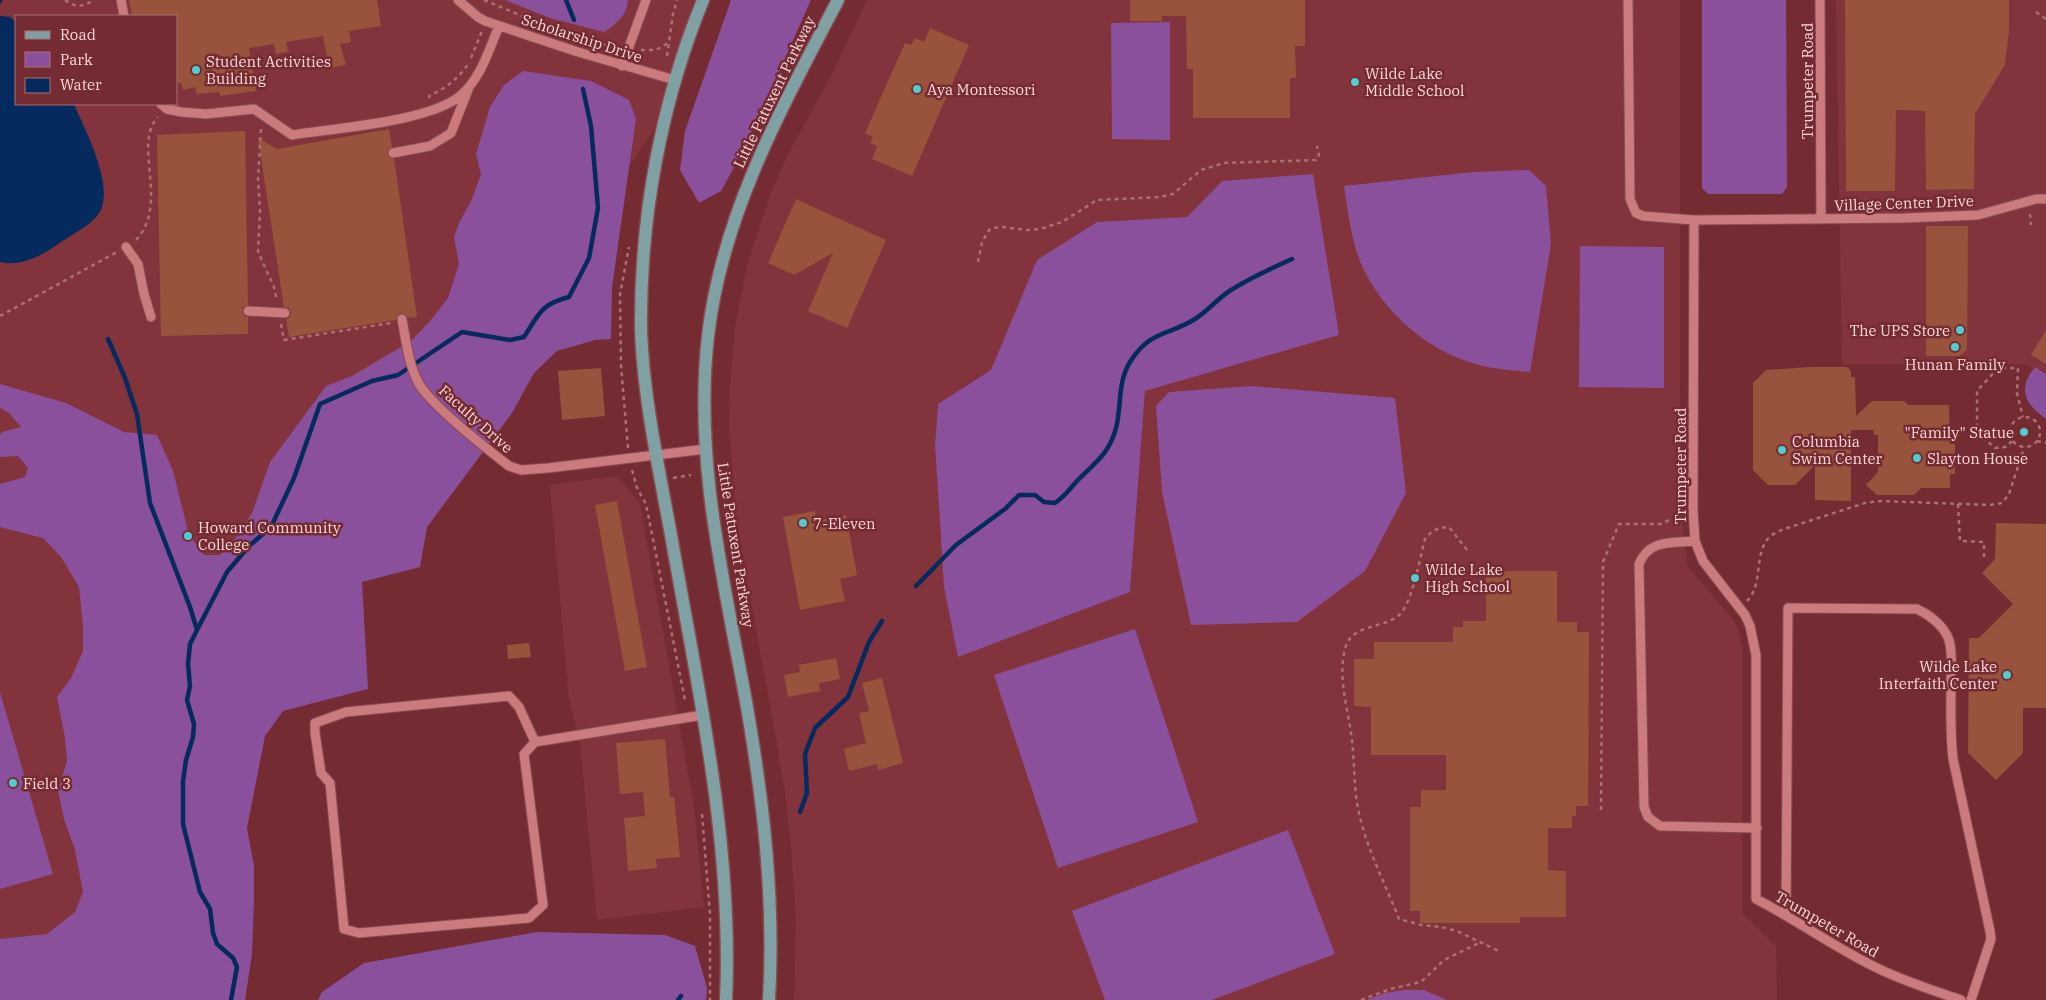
<svg xmlns="http://www.w3.org/2000/svg" width="2046" height="1000" font-family="'IBM Plex Serif',serif">
	<style>
		.built { fill: #83333b; fill-rule: evenodd }
		.green { fill: #8a509c }
		.water { fill: #052b5e }
		.lines { fill: none; stroke-linecap: round; stroke-linejoin: round }
		.stream { stroke: #052b5e; stroke-width: 4.5 }
		.building { fill: #99523c }
		.minor-casing { stroke: #874b52; stroke-width: 11 }
		.major-casing { stroke: #874b52; stroke-width: 15 }
		.path { stroke: #aa7074; stroke-width: 2.5; stroke-dasharray: 4 4; stroke-linecap: butt }
		.minor { stroke: #cb7a7d; stroke-width: 9 }
		.major { stroke: #7fa1a4; stroke-width: 12 }
		.poi-dot { fill: #52ccd0; stroke: #742c32; stroke-width: 2 }
		.labels { text-anchor: middle; dominant-baseline: central; stroke-width: 5; stroke-linejoin: round; paint-order: stroke }
		.street-label { font-size: 15px; fill: #fcd8d8; stroke: #742c32 }
		.poi-label { font-size: 15px; fill: #fcd8d8; stroke: #742c32; text-anchor: start }
	</style>
	<rect width="100%" height="100%" fill="#742c32"/>
	<path class="built" d="M0 0H694L653 131 100 940 0 959ZM16 16H176V104H16Z
		M867 0H1680V503L1687 565 1730 616 1738 628 1742 646V913L1776 947 1777 1000H794L796 920 791 846 785 793 777 745 737 523 729 429 730 387 735 327 747 265 771 193 785 160 833 72ZM1222 181 1339 335 1145 391 1130 592 958 656 944 587 935 445 938 405 991 370 1097 222 1187 217Z
		M1836 0H2046V375L2025 364H1842Z
		M617 476 640 504 694 806 704 907 597 920 580 743 569 698 550 485Z"/>
	<path class="green" d="M505 0H628C627 16 616 24 604 32L550 18Z
		M731 0H811L768 96 736 164 721 191 699 203 680 170 685 131Z
		M1702 0H1786L1787 187 1782 194H1708L1702 188Z
		M1170 22V140L1112 139 1111 23Z
		M523 71 591 81 629 100 636 119 612 287 611 339 595 340 557 351 534 373 512 413 427 527 420 567 362 582 368 689 283 711 265 736 247 828 254 866V900L252 954 245 1000H0V939L47 934 75 912 83 892 75 850 64 819 58 791 67 761 65 738 57 697 71 678 83 651V626L79 587 61 557 43 538 0 527V484L25 477 28 468 18 456 0 457V435L2 432 21 427 9 413 0 408V384L66 403 124 432 157 435 173 471 189 535 204 555H220L237 536 252 513 270 462 326 386 352 376 411 341 431 320 448 298 459 264 454 237 459 223 472 199 481 174 476 154 490 107 504 85Z
		M1529 170 1546 186 1551 244 1530 372C1509 370 1489 369 1469 362 1419 346 1372 301 1356 250 1350 229 1347 207 1344 186L1473 172Z
		M1313 174 1339 335 1145 391 1130 592 958 657 944 587 935 445 938 404 991 370 1037 260 1097 222 1187 217 1222 181Z
		M1580 246 1664 247V388L1579 387Z
		M2035 367 2046 374V419C2025 404 2017 389 2035 367Z
		M1251 386 1395 398 1406 493 1365 571 1297 622 1191 625 1162 492 1156 406 1169 392Z
		M1135 629 1198 822 1058 868 994 675Z
		M0 692 53 874 0 889Z
		M1288 830 1335 954 1212 1000H1105L1072 911Z
		M537 932 665 935 695 946 707 988 706 1000H318L322 992 364 963Z
		M1404 990H1424L1447 1000H1367L1384 993Z"/>
	<path class="water" d="M0 16 10 17 16 22V104H74C85 130 118 191 97 216 88 227 69 236 57 245 40 256 21 267 0 262Z"/>
	<g class="lines">
		<path class="stream" d="M566 0 574 20
			M0 1V0
			M108 339 125 378 137 414 150 503 190 607 197 630 190 644 188 664 190 686 187 700 194 724 193 737 186 760 183 781V824L200 892 210 909 213 933 217 944 233 958 237 967 231 1000
			M916 586 956 545 1005 509 1019 495H1035L1044 502 1055 503C1065 496 1068 491 1076 482 1094 463 1109 455 1116 428 1122 405 1117 383 1130 362 1150 330 1168 336 1195 319 1208 311 1218 298 1231 290 1250 278 1272 268 1292 259
			M197 630 227 572 249 546 271 527 294 478 320 404 372 381 398 375 462 332 510 340 524 337C539 314 541 304 569 297L589 258 598 208 591 126 583 89
			M800 812 807 793 805 754 815 728 848 697 869 642 882 621
			M678 1000 681 996"/>
	</g>
	<path class="building" d="M129 0H377L381 26 349 31 351 42 340 44 346 65 329 68 323 36 286 42 288 52 276 54 274 44 249 48 256 91 220 96 219 92 197 94 195 87 183 90 181 83 176 82V16H132Z
		M1130 0H1305V46H1295L1296 78H1290V118H1193V69H1187L1186 16H1162V21H1130Z
		M1845 0H2009V31L2005 65 1975 114 1974 189 1926 190 1925 111 1896 110 1895 191H1846Z
		M930 28 969 45 912 176 872 159 877 146 870 143 873 137 865 133 905 43 911 45 915 38 924 42Z
		M389 129 392 147 389 149 387 154 389 157 394 159 417 317 408 318 406 315 401 313 398 315 396 320 289 337 286 319 290 317 291 313 289 308 284 307 258 138 277 149Z
		M245 131 248 305 243 307 242 311 244 316 248 317V334L161 336 157 135Z
		M796 199 886 240 847 328 808 311 833 253 794 275 768 263Z
		M1926 226H1968L1967 350 1959 356H1926Z
		M2046 330V364L2031 355Z
		M1809 367H1847L1851 371V377H1855L1856 416 1872 401H1904L1908 405H1949L1950 444H1955V474H1950V488H1921L1914 495H1877L1866 485 1878 472V435H1874V430H1851V501L1815 500V465L1795 485H1768L1753 470V383L1766 370Z
		M601 368 605 416 562 420 558 371Z
		M617 501 647 667 625 671 595 505Z
		M815 511 817 521 846 515 857 575 840 579 845 601 800 610 783 517Z
		M1996 523 2046 524V708H2023V753L1996 780 1968 753 1969 638H1979L2013 604 1982 573 1995 559Z
		M1486 571H1557V622H1577V632H1589L1588 806H1576V816H1572V828H1548V870L1566 871V917H1520V923H1420V911H1410V807H1421V790H1446V755H1371V707L1354 706V659H1374V642H1453V627H1463V621H1486Z
		M529 643 531 657 508 659 507 645Z
		M836 658 840 679 819 683 820 691 788 697 784 675 800 672 799 665Z
		M882 678 903 763 878 770 877 764 849 771 844 749 866 743 859 713 869 711 862 683Z
		M665 739 670 797H674L680 857 656 859 657 868 628 871 624 818 645 816 643 792 620 794 616 743Z"/>
	<g class="lines">
		<g class="minor-casing">
			<path id="minor" d="M121 0 124 16
				M458 0 478 17 485 21 578 52 675 80
				M1628 0 1630 199 1636 213 1643 216 1694 220 1906 218 1978 215 2036 199H2046
				M1820 0 1821 219
				M622 66 646 0
				M161 104 167 109 181 112 206 114 254 109 292 135C335 128 428 122 460 96 481 79 489 49 499 26
				M393 153 430 146 451 133 468 90
				M1694 220 1693 510 1695 541 1703 561 1745 615 1750 626 1756 655V899C1797 920 1834 947 1875 967 1903 981 1932 990 1961 1000
				M126 247 138 264 144 294 151 317
				M248 311 285 313
				M402 319C406 341 408 362 418 382 430 405 487 449 509 466L521 470 548 468 706 449
				M1695 541C1672 543 1649 539 1639 564L1644 807 1648 817 1660 826 1757 828
				M535 742 519 707 509 696 346 712 315 723V733L321 773 330 783 344 929 359 933 529 918 543 905 524 754 535 742 703 715
				M1786 915 1788 608 1917 609C1930 615 1944 626 1949 640 1953 654 1951 668 1951 682 1951 708 1950 733 1953 759L1990 931 1991 939 1971 1000"/>
		</g>
		<g class="major-casing">
			<path id="major" d="M703 0C661 103 640 217 641 329 643 395 659 470 671 535 698 690 733 842 726 1000
				M769 1000C775 897 763 797 745 696 723 577 694 458 708 336 722 214 782 107 838 0"/>
		</g>
		<path class="path" d="M65 0C76 8 82 7 94 0
			M484 0 548 27 608 46 616 47
			M2036 12 2046 19
			M641 50H656L670 42
			M667 56 673 14 677 0
			M471 58 482 31
			M430 98 429 96C446 88 458 79 469 63
			M261 129 258 178 260 211 258 252 274 287 277 301
			M2030 214 2031 225
			M136 240C170 204 132 143 158 117
			M978 262 982 242 989 230 993 228 1003 227 1027 230 1040 229 1062 222 1097 200 1160 197 1173 194 1201 170 1224 163 1316 160 1319 155 1317 146
			M0 316 117 252
			M281 324 284 340 391 323
			M2010 432a15 15 0 1 1 30 0a15 15 0 1 1-30 0Z
			M2012 441 2006 447 1995 448 1977 432V391L1998 368H2018L2017 393 2023 417
			M2037 441 2046 443
			M628 448 621 366 620 294 629 247
			M632 470 637 488 646 504 685 700
			M673 478 691 475
			M1958 504 1960 541 1984 542V558
			M1467 550 1449 527C1437 528 1432 530 1425 539 1420 558 1413 597 1402 612 1388 629 1353 623 1346 646 1337 674 1347 705 1351 733 1355 758 1353 784 1358 808 1365 846 1385 883 1399 919L1421 925 1442 927 1457 931 1501 952
			M1747 601C1762 586 1755 561 1765 543 1768 536 1777 532 1784 529L1865 503 1881 501 1990 505 2002 503 2009 494 2024 448
			M1601 810 1603 562 1619 524H1660L1672 519
			M702 814 710 914V1000
			M1361 1000 1390 989 1421 982 1444 960 1481 942"/>
		<use href="#minor" class="minor"/>
		<use href="#major" class="major"/>
	</g>
	<g class="poi-dot">
		<circle cx="196" cy="70" r="5"/>
		<circle cx="1355" cy="82" r="5"/>
		<circle cx="917" cy="89" r="5"/>
		<circle cx="1960" cy="330" r="5"/>
		<circle cx="1955" cy="347" r="5"/>
		<circle cx="2024" cy="432" r="5"/>
		<circle cx="1782" cy="450" r="5"/>
		<circle cx="1917" cy="458" r="5"/>
		<circle cx="803" cy="523" r="5"/>
		<circle cx="188" cy="536" r="5"/>
		<circle cx="1415" cy="578" r="5"/>
		<circle cx="2007" cy="675" r="5"/>
		<circle cx="13" cy="783" r="5"/>
	</g>
	<g class="labels">
		<g class="street-label">
			<text transform="translate(582 38) rotate(18)">Scholarship Drive</text>
			<text transform="translate(1807 81) rotate(-90)">Trumpeter Road</text>
			<text transform="translate(774 92) rotate(-64)">Little Patuxent Parkway</text>
			<text transform="translate(1904 203) rotate(-2)">Village Center Drive</text>
			<text transform="translate(476 419) rotate(42)">Faculty Drive</text>
			<text transform="translate(1680 466) rotate(-90)">Trumpeter Road</text>
			<text transform="translate(736 545) rotate(81)">Little Patuxent Parkway</text>
			<text transform="translate(1827 924) rotate(30)">Trumpeter Road</text>
		</g>
		<g class="poi-label">
			<text x="206" y="61">Student Activities<tspan x="206" dy="17">Building</tspan></text>
			<text x="1365" y="73">Wilde Lake<tspan x="1365" dy="17">Middle School</tspan></text>
			<text x="927" y="89">Aya Montessori</text>
			<text x="1950" y="330" text-anchor="end">The UPS Store</text>
			<text x="1955" y="364" text-anchor="middle">Hunan Family</text>
			<text x="2014" y="432" text-anchor="end">"Family" Statue</text>
			<text x="1792" y="441">Columbia<tspan x="1792" dy="17">Swim Center</tspan></text>
			<text x="1927" y="458">Slayton House</text>
			<text x="813" y="523">7-Eleven</text>
			<text x="198" y="527">Howard Community<tspan x="198" dy="17">College</tspan></text>
			<text x="1425" y="569">Wilde Lake<tspan x="1425" dy="17">High School</tspan></text>
			<text x="1997" y="666" text-anchor="end">Wilde Lake<tspan x="1997" dy="17">Interfaith Center</tspan></text>
			<text x="23" y="783">Field 3</text>
		</g>
	</g>
	<rect x="15" y="15" width="162" height="90" fill="#742c32" stroke="#aa7174"/>
	<rect x="25" y="31" width="25" height="8" fill="#7fa1a4" stroke="#aa7174"/>
	<text x="60" y="40" font-size="15" fill="#fcd8d8">Road</text>
	<rect x="25" y="52" width="25" height="15" fill="#8a509c" stroke="#aa7174"/>
	<text x="60" y="65" font-size="15" fill="#fcd8d8">Park</text>
	<rect x="25" y="78" width="25" height="15" fill="#052b5e" stroke="#aa7174"/>
	<text x="60" y="90" font-size="15" fill="#fcd8d8">Water</text>
</svg>
